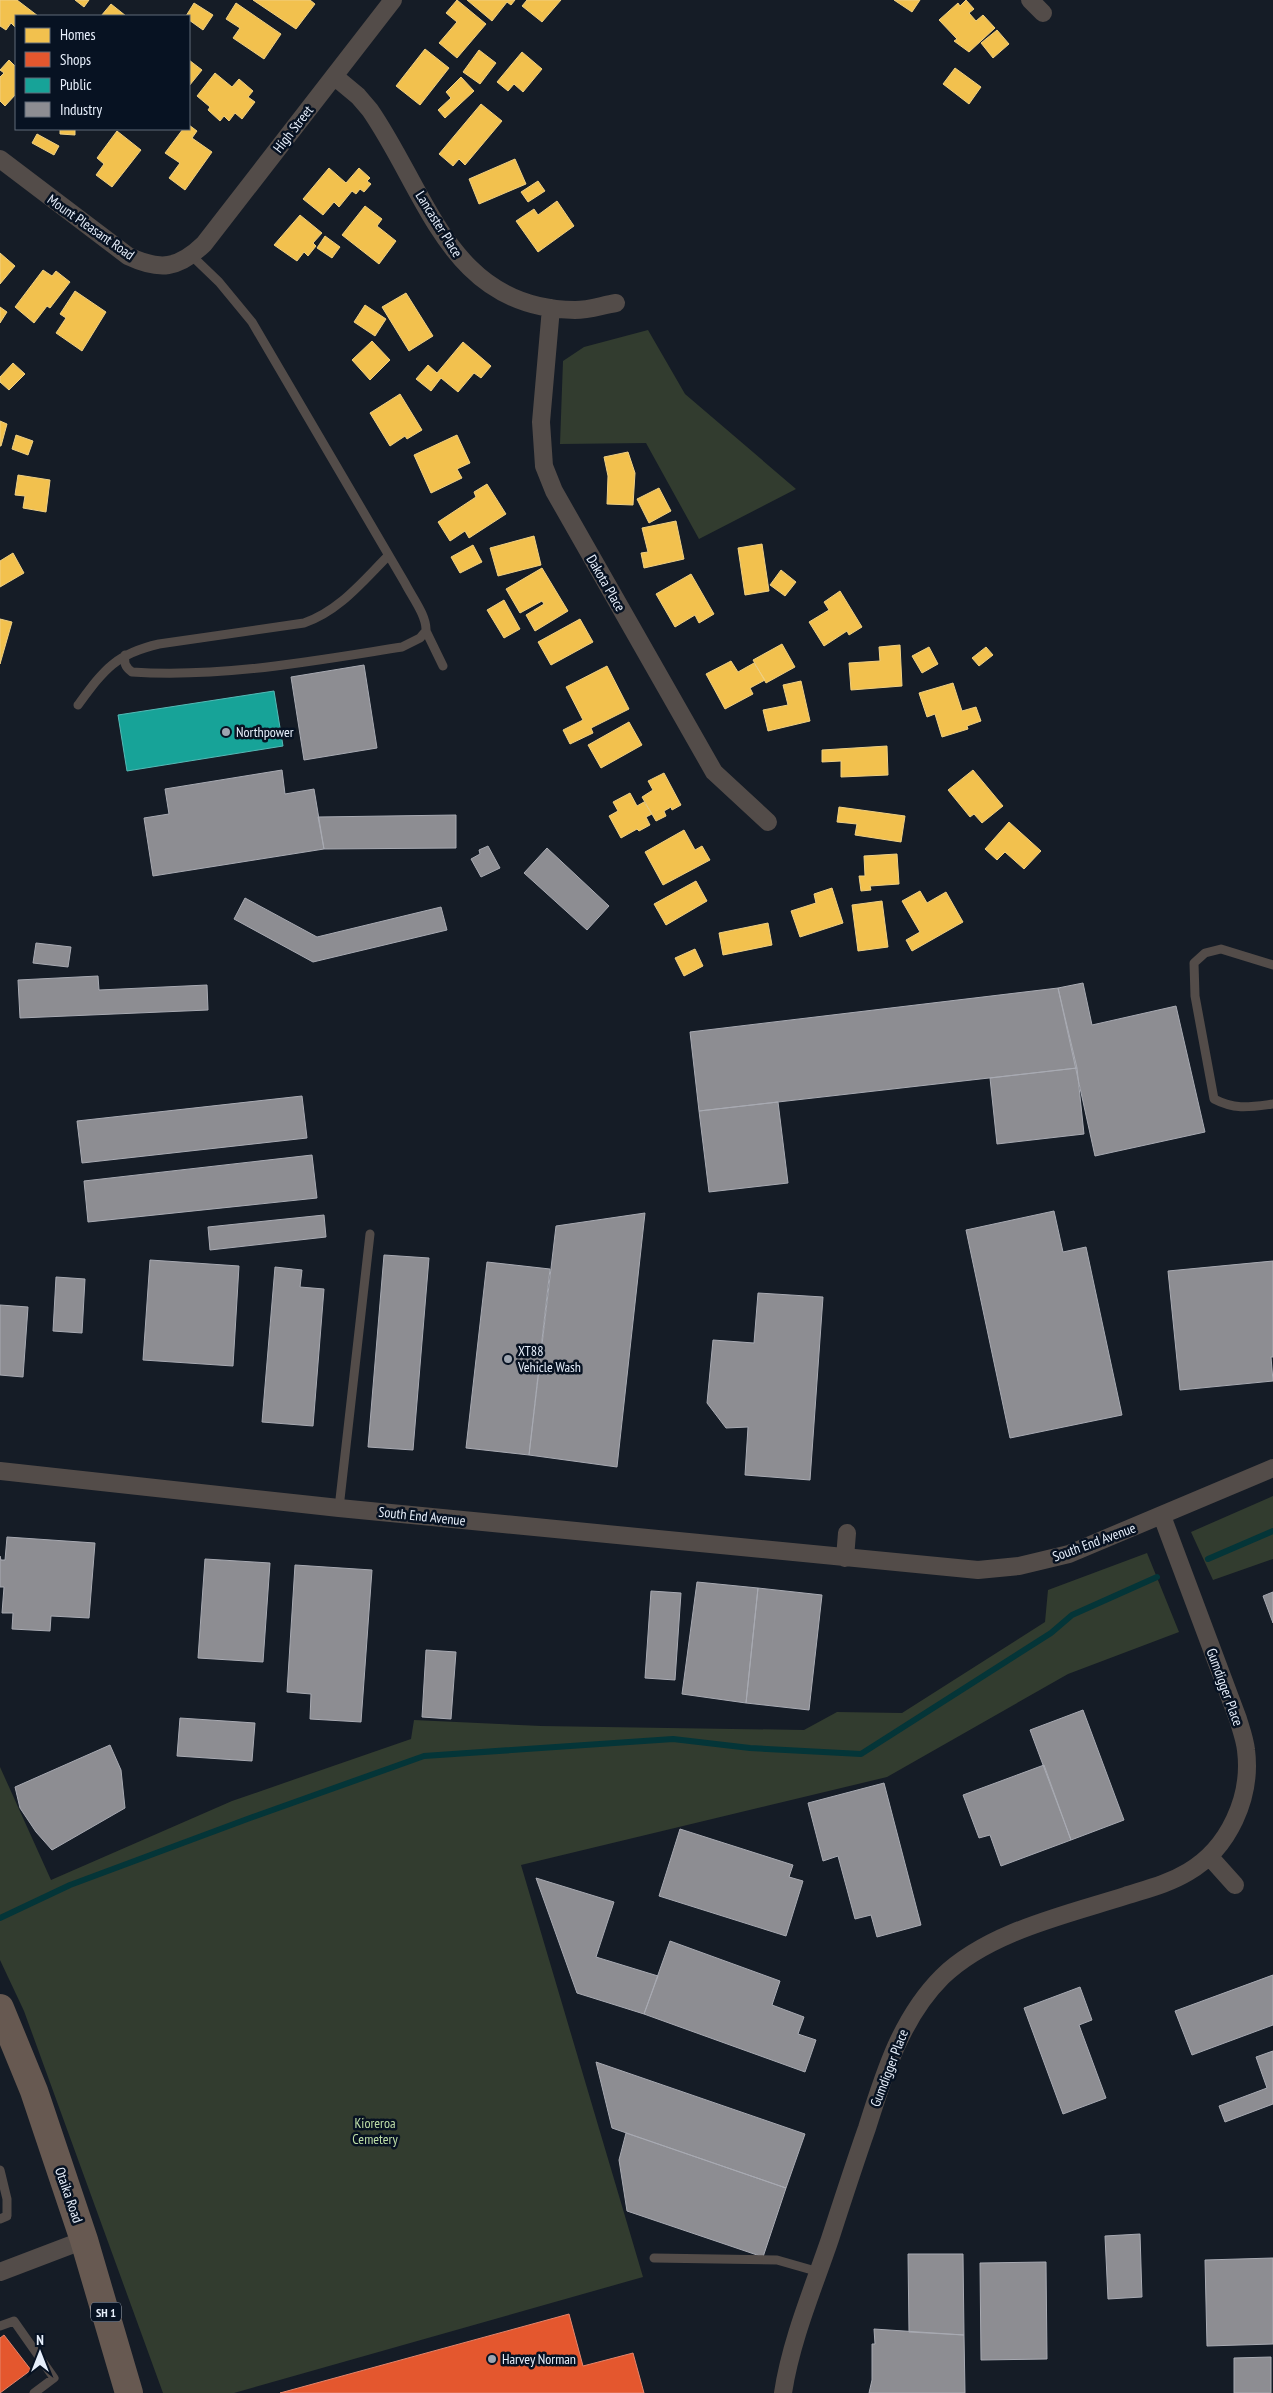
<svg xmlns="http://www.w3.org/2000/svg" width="1273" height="2393" font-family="'PT Sans Narrow',sans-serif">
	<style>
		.green { fill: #323c2f }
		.homes { fill: #f2c14e; stroke: #efcf82 }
		.shops { fill: #e4572e; stroke: #e5856c }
		.public { fill: #17a398; stroke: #55bab6 }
		.industry { fill: #8d8d92; stroke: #a8aab2 }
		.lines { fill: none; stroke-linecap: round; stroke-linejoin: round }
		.stream { stroke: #043538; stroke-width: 6 }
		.lane { stroke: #534c49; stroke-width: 9 }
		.street { stroke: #534c49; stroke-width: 18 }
		.highway { stroke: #675951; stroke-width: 28 }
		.poi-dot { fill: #9ea5b0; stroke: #071222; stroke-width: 2 }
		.labels { text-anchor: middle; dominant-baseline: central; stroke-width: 5; stroke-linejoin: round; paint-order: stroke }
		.shield { fill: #071222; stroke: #a4adba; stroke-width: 1 }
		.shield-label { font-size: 12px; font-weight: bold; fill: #e7effb }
		.street-label { font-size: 14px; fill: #e7effb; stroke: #071222 }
		.poi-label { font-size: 14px; fill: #e7effb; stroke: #071222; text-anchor: start }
		.park-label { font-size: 14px; fill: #bedea7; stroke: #071222 }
	</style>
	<rect width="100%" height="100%" fill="#151c26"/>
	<path class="green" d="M648 330 685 394 796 489 699 539 646 443 560 444 563 361 584 347Z
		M1273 1496V1559L1213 1580 1191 1532Z
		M1147 1553 1179 1632 1068 1674 887 1777 521 1865 643 2277 234 2393H163L24 2011 0 1960V1767L51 1880 232 1801 411 1739 414 1720 541 1726 804 1730 837 1712 902 1713 1045 1622 1048 1590Z"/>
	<path class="homes" d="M0 0H17L38 16H16V28L11 23 6 30 0 26Z
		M75 0H89L84 7Z
		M253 0H310L315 4 296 29Z
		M457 0 486 24 457 58 439 43 457 22 446 13Z
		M467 0H515L511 5 507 2 492 21Z
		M527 0H561L542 22 522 6Z
		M894 0H920L912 12Z
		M966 0 974 9 969 13 976 21 983 15 995 28 969 52 954 41 957 39 939 20 958 3 960 6Z
		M194 3 213 15 203 30 189 20V16H186Z
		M236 3 281 34 264 59 233 38 240 28 226 19Z
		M111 4 126 16H101Z
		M997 30 1009 44 993 58 981 43Z
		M425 49 449 68 420 105 396 86Z
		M479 50 496 63 480 84 463 72Z
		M522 52 542 69 523 92 514 84 508 91 497 82Z
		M9 60 16 67V94L5 106 0 101V77L4 73 0 70Z
		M189 60 202 70 189 86Z
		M955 68 981 87 969 104 943 84Z
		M215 73 232 87 239 79 253 91 248 97 255 102 242 119 235 113 229 121 224 116 220 121 208 110 210 107 197 96Z
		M461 77 474 91 445 118 438 110 451 98 446 92Z
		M481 104 502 121 465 165 459 159 453 166 439 154Z
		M189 125 197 131 192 138 212 152 185 190 169 178 180 163 165 153 183 129H189Z
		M60 129H75V135L60 134Z
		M117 131 141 150 112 187 96 175 104 164 97 158Z
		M37 134 59 146 54 155 32 143Z
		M515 159 526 184 479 204 469 179Z
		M329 168 346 183 359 168 370 178 367 181 371 184 364 192 360 189 356 194 352 191 339 207 334 202 323 215 303 199Z
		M538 181 545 191 528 202 521 192Z
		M557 201 574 226 538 252 516 221 534 209 538 215Z
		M365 206 382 219 377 226 396 241 379 264 342 235Z
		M300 215 322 233 313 243 316 246 308 256 304 252 297 261 274 245Z
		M325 236 340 247 332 258 317 248Z
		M0 253 15 266 0 284Z
		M43 270 52 276 56 271 70 282 50 308 47 306 34 323 15 307Z
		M75 291 106 312 82 351 56 333 66 318 60 314Z
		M406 293 433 336 409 351 382 307Z
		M365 305 386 319 375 336 354 322Z
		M0 307 7 312 0 323Z
		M372 341 390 360 370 380 352 360Z
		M463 342 491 366 481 378 474 373 458 392 441 378 431 391 416 379 428 365 437 373Z
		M13 363 25 374 9 390 0 382V377Z
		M400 394 422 430 407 439 405 436 390 446 370 413Z
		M0 421 7 424 1 446H0Z
		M16 435 33 441 28 455 12 449Z
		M457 435 470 463 457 469 462 478 431 493 414 455Z
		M628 452 635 473 633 505 607 504 608 476 604 457Z
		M18 475 50 480 46 512 23 508 25 496 15 495Z
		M487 484 506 514 469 538 465 531 450 541 438 522 476 497 474 492Z
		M659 488 671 511 649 523 637 499Z
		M676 521 684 559 644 568 641 553 648 552 642 528Z
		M534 536 541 565 498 576 490 548Z
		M762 544 769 591 745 595 738 548Z
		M473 545 482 562 460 573 451 557Z
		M13 553 24 573 0 587V561Z
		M542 568 568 611 535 631 526 615 544 604 542 601 520 613 506 589Z
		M781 570 796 582 785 596 770 585Z
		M691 574 714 614 699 623 695 615 675 627 656 594Z
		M840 591 862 627 849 635 847 631 824 646 809 622 829 610 824 602Z
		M504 600 520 629 504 638 487 610Z
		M0 619 12 622 0 664Z
		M580 619 593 642 551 665 538 642Z
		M782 644 795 667 766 683 753 660Z
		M900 645 902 686 851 690 849 663 880 661 879 647Z
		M929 647 938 664 922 673 912 656Z
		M986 647 993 655 979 666 972 658Z
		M731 661 738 672 754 663 765 680 750 688 753 694 725 709 706 674Z
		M607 666 629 709 591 728 593 733 570 744 563 730 583 720 566 687Z
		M801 681 810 721 768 731 763 710 788 705 783 685Z
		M953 683 962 711 976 707 981 721 967 726 968 729 942 737 935 714 927 717 919 693Z
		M629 722 642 745 601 768 588 745Z
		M887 746 888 775 841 777V761L822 762V750Z
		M973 770 1003 806 982 823 974 814 970 817 948 790Z
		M664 773 681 805 672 810 671 807 664 811 666 816 656 821 642 797 653 790 648 781Z
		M630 793 637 806 644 802 652 814 646 817 650 825 639 831 637 829 621 838 609 816 618 811 613 802Z
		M839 807 905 816 901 842 855 835 857 824 837 822Z
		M1009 822 1041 851 1024 869 1005 852 997 860 985 849Z
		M684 830 695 850 702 846 710 860 663 885 645 852Z
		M897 854 899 884 870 886 871 890 861 891 859 876H865L864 856Z
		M696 881 707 901 666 925 654 904Z
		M832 888 843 923 800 937 791 911 816 903 814 894Z
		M920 891 927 903 946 892 963 922 912 951 906 940 920 932 902 901Z
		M882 901 888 947 858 951 852 905Z
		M768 923 772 945 723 955 719 933Z
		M695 949 703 966 684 976 675 958Z"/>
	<path class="shops" d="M569 2314 583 2366 633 2353 644 2393H280Z
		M4 2335 31 2370 0 2393V2338Z"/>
	<path class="public" d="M274 691 283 746 127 771 118 715Z"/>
	<path class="industry" d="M364 665 377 748 304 760 291 677Z
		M282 770 285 794 314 789 324 849 153 876 144 818 169 814 165 789Z
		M456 815V848L324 849 318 817Z
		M488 846 500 868 481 877 471 859 480 854 479 850Z
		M547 848 609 906 587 930 524 873Z
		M245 898 317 937 441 907 447 930 313 962 234 919Z
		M36 943 71 947 68 967 33 963Z
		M98 976 99 990 207 985 208 1010 20 1018 18 980Z
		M1083 983 1092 1025 1176 1006 1205 1132 1095 1156 1058 988Z
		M1058 988 1077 1068 699 1111 690 1032Z
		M1077 1068 1084 1134 997 1144 990 1078Z
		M302 1096 307 1138 82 1163 77 1121Z
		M778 1102 788 1183 709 1192 699 1111Z
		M312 1155 317 1198 88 1222 84 1181Z
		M1054 1211 1063 1252 1086 1247 1122 1415 1010 1438 966 1230Z
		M645 1213 617 1467 529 1455 556 1226Z
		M324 1215 326 1237 210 1250 208 1227Z
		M384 1255 429 1258 413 1450 368 1447Z
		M150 1260 239 1266 233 1366 143 1360Z
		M1273 1261V1357H1271L1273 1381 1180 1390 1168 1271Z
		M487 1262 550 1269 529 1455 466 1448Z
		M275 1267 302 1270 300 1287 324 1289 313 1426 262 1422Z
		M56 1277 85 1279 82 1333 53 1331Z
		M758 1293 823 1297 810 1480 745 1475 748 1427 726 1428 707 1403 713 1340 754 1343Z
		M0 1305 28 1307 23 1377 0 1375Z
		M7 1537 95 1543 89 1618 51 1616 50 1631 12 1629 13 1613H2L4 1587H0V1556L1 1560H5Z
		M205 1559 270 1563 263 1662 198 1658Z
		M295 1565 372 1570 361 1722 310 1719 311 1694 287 1692Z
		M697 1582 758 1588 746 1703 682 1694Z
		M758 1588 822 1595 809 1710 746 1703Z
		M651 1591 681 1593 675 1680 645 1678Z
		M1273 1592V1623L1263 1596Z
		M426 1650 456 1652 451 1719 422 1717Z
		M1083 1710 1124 1820 1071 1840 1030 1730Z
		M180 1718 255 1723 252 1761 177 1756Z
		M110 1745 121 1770 125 1808 52 1850 36 1832 20 1808 15 1787Z
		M1044 1765 1071 1840 1001 1866 990 1835 979 1838 963 1795Z
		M884 1783 921 1925 877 1937 871 1915 855 1919 838 1856 823 1861 808 1803Z
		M680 1829 793 1865 789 1877 803 1881 786 1936 659 1896Z
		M536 1878 614 1902 596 1957 658 1976 644 2014 577 1993Z
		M670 1941 780 1981 772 2005 804 2017 798 2034 816 2040 805 2072 644 2014Z
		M1273 1975V2025L1192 2055 1175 2011Z
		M1080 1987 1092 2020 1079 2025 1106 2098 1063 2114 1024 2008Z
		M1273 2051V2104L1225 2122 1219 2106 1267 2088 1256 2057Z
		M596 2062 805 2134 786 2188 612 2128Z
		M626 2133 786 2188 763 2257 627 2211 619 2160Z
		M1140 2234 1142 2297 1108 2299 1105 2236Z
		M908 2254H963L964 2335 909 2332Z
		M1273 2258V2344L1207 2346 1205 2260Z
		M1046 2262 1047 2359 981 2360 980 2263Z
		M874 2329 964 2335 965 2393H869L872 2380V2344H875Z
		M1271 2357V2393H1234V2358Z"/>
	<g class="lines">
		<path class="stream" d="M1208 1559 1273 1531
			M0 1918 70 1885 250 1818 424 1756 673 1739 750 1748 861 1754 1051 1633 1072 1615 1157 1577"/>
		<path class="lane" d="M192 256 219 282 252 322 405 583C412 597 427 616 426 631L443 666
			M125 655C124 663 125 667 132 672 222 678 313 661 402 647L420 638 426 631
			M78 705C104 670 115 654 159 644L304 623C339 611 362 582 388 556
			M1273 965 1221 949 1205 953 1194 963 1195 996 1214 1099C1235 1110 1250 1107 1273 1104
			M339 1508 370 1234
			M0 2170 7 2199V2216L0 2219
			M654 2258 777 2260 819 2272
			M0 2326 14 2321 54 2378 34 2393"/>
		<path class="street" d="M1030 0 1043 13
			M334 76 358 96 370 110C428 194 450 309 575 310 589 310 603 305 616 303
			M0 159 128 256C160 271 178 269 204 244L393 0
			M551 308 541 422 544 466 554 491 714 772 768 822
			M0 1471 339 1508 978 1570 1019 1566 1069 1554 1273 1468
			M845 1558 847 1533
			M1209 1856 1235 1885
			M0 2272 84 2240
			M783 2393C791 2340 813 2289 830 2239 842 2202 854 2165 867 2128 884 2074 901 2018 942 1977 988 1932 1065 1915 1125 1896 1147 1889 1168 1884 1188 1872 1229 1848 1252 1797 1246 1750 1245 1740 1241 1729 1238 1719L1162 1516"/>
		<path class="highway" d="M0 2008 34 2091 84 2240 129 2393"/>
	</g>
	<g class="poi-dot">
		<circle cx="226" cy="732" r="5"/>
		<circle cx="508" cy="1359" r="5"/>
		<circle cx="492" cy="2359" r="5"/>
	</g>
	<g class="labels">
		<rect class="shield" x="91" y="2302.5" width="30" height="19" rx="4"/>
		<g class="shield-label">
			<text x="106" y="2312">SH 1</text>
		</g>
		<g class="street-label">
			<text transform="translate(293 129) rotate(-52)">High Street</text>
			<text transform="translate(439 224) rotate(58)">Lancaster Place</text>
			<text transform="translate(91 227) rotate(35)">Mount Pleasant Road</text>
			<text transform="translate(606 583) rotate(60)">Dakota Place</text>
			<text transform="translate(422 1516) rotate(6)">South End Avenue</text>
			<text transform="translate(1094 1542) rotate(-20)">South End Avenue</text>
			<text transform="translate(1225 1687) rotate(70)">Gumdigger Place</text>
			<text transform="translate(889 2068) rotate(-69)">Gumdigger Place</text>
			<text transform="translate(69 2195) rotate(71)">Otaika Road</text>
		</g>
		<g class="poi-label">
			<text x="236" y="732">Northpower</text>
			<text x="518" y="1351">XT88<tspan x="518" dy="16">Vehicle Wash</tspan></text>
			<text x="502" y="2359">Harvey Norman</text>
		</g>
		<g class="park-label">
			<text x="375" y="2123">Kioreroa<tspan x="375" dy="16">Cemetery</tspan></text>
		</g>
	</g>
	<rect x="15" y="15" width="175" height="115" fill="#071222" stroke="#616a79"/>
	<rect x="25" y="28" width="25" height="15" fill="#f2c14e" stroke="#616a79"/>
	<text x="60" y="40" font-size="15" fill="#e7effb">Homes</text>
	<rect x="25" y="52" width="25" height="15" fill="#e4572e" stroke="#616a79"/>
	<text x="60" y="65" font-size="15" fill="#e7effb">Shops</text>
	<rect x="25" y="78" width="25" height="15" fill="#17a398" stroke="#616a79"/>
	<text x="60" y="90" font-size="15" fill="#e7effb">Public</text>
	<rect x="25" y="102" width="25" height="15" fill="#8d8d92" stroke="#616a79"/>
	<text x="60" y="115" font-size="15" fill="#e7effb">Industry</text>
	<g transform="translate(40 2353)" stroke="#071222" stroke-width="4" paint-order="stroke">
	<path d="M0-4L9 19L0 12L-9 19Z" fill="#e7effb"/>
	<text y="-8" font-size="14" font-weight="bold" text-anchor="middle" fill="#e7effb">N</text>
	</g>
</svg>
